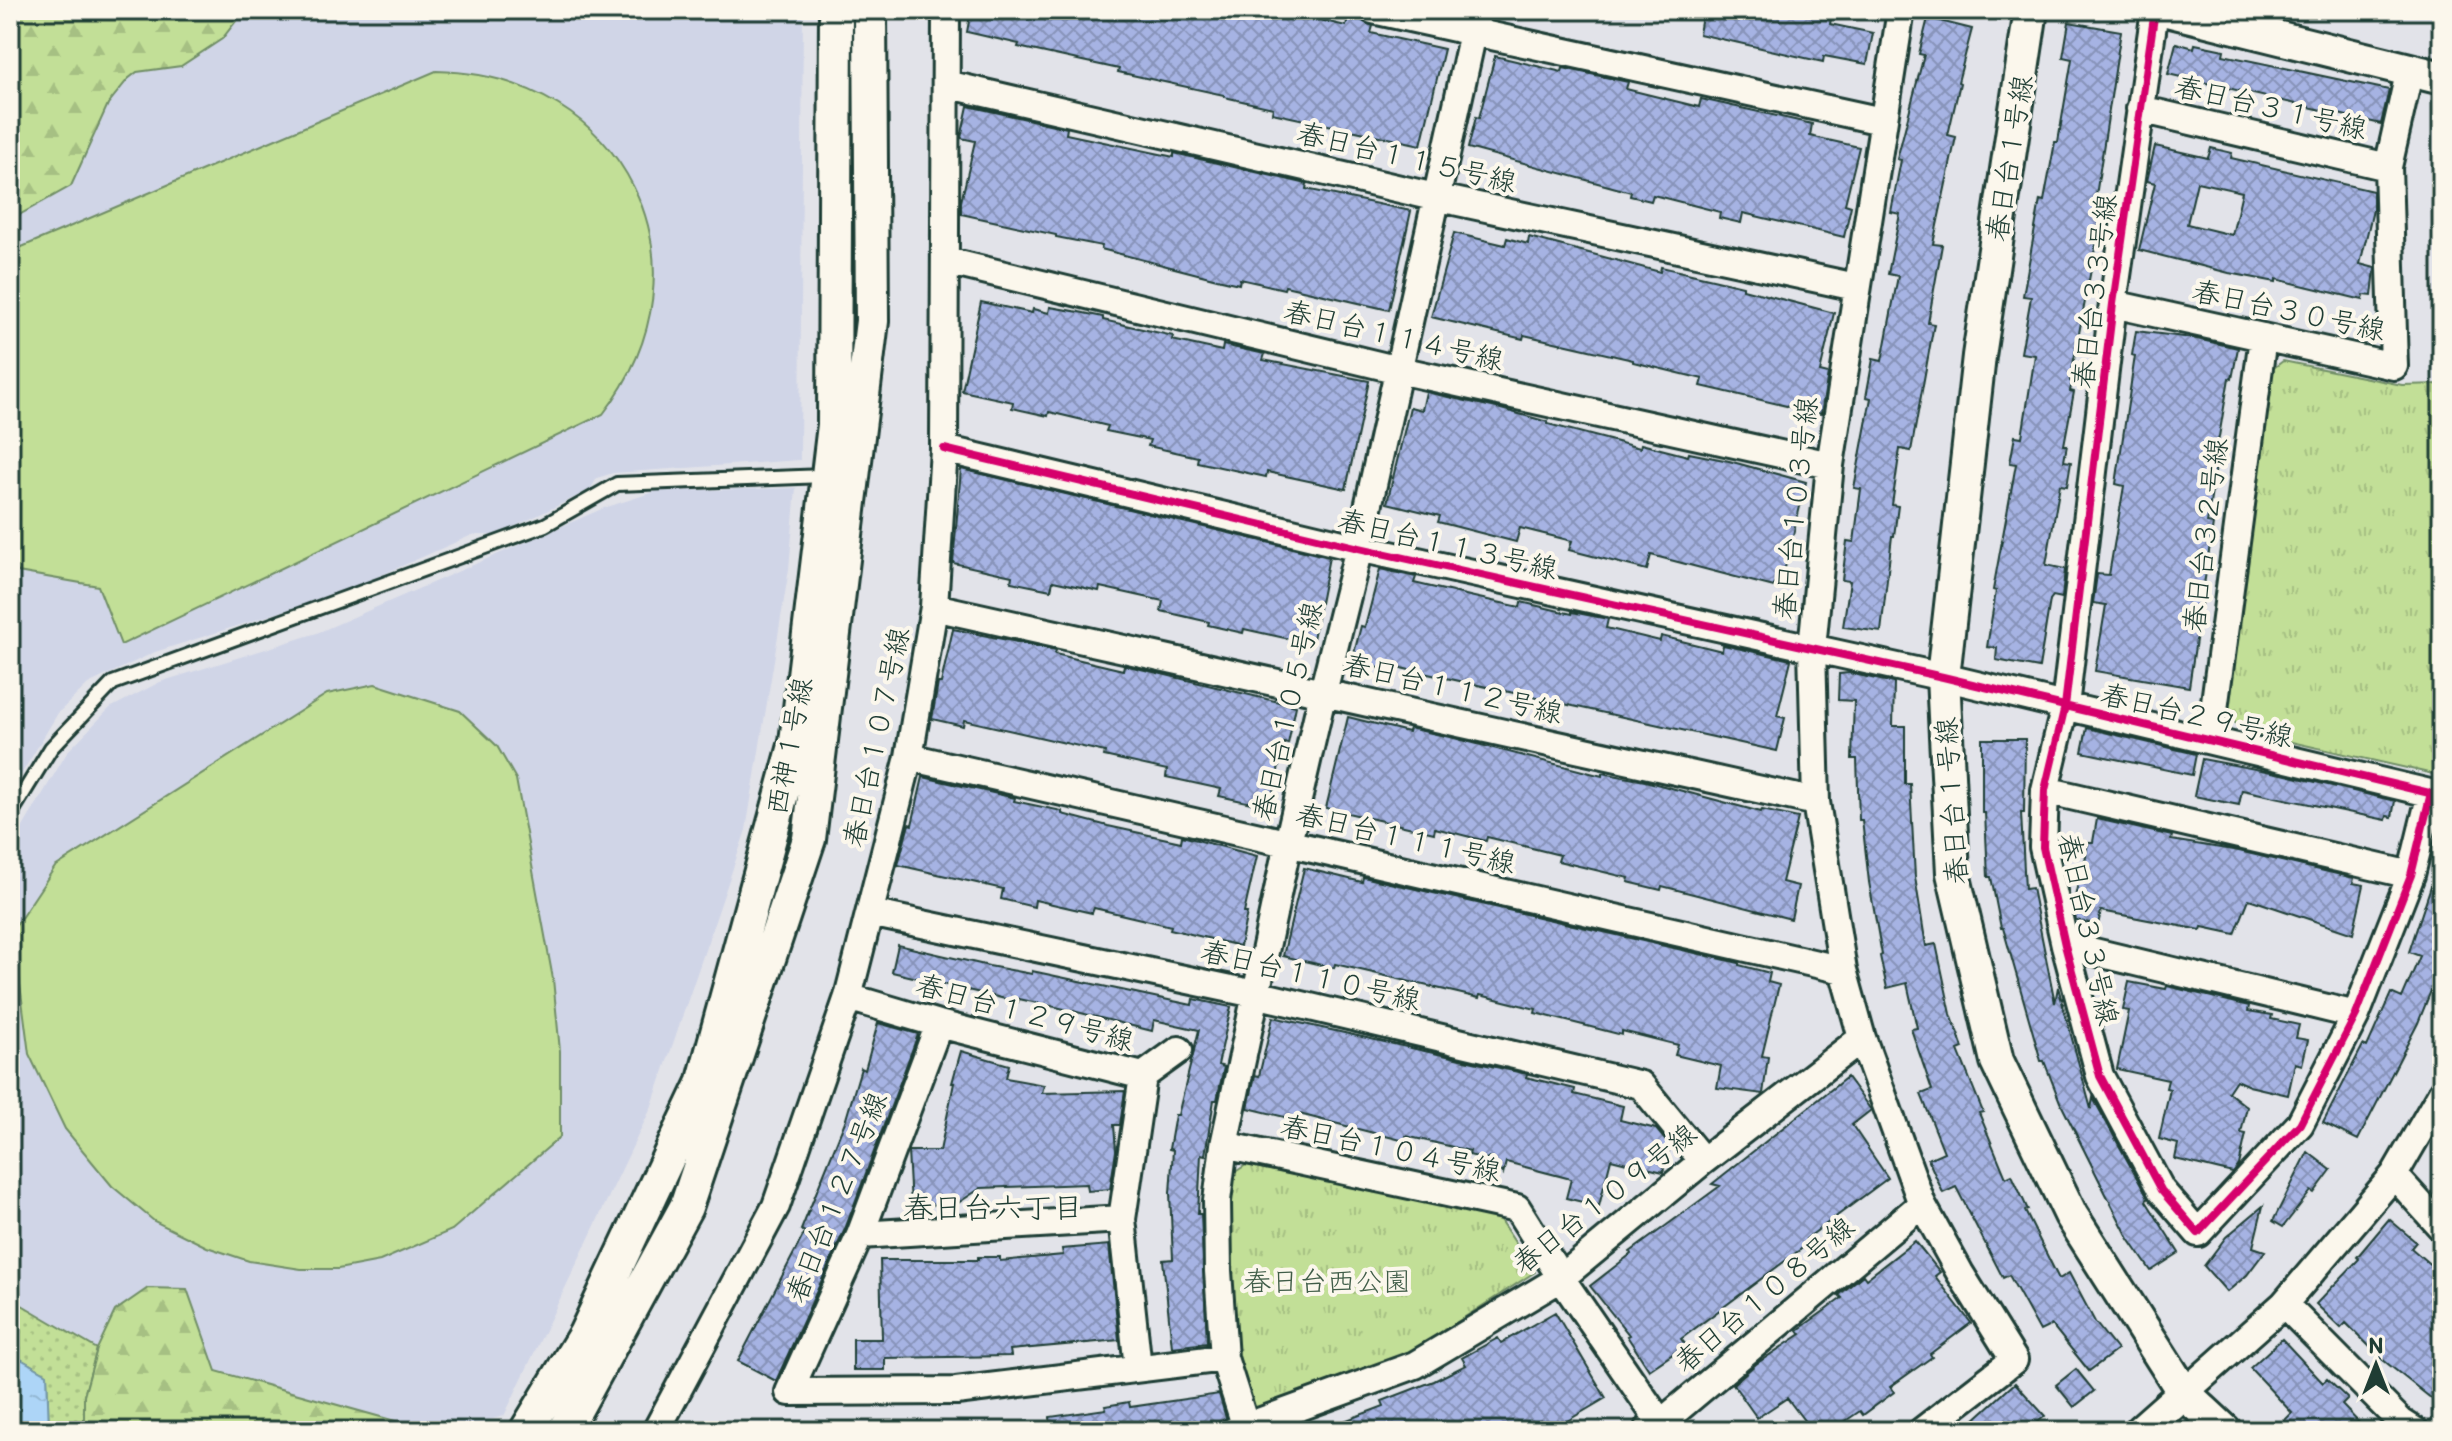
<svg xmlns="http://www.w3.org/2000/svg" width="2452" height="1441" font-family="Itim,'Klee One',sans-serif">
	<style>
		.built { fill: #d0d5e7 }
		.grass { fill: url(#grass-dots); stroke: #708e66; stroke-width: 2 }
		.forest { fill: url(#forest-firs); stroke: #708e66; stroke-width: 2 }
		.park { fill: url(#park-tufts); stroke: #708e66; stroke-width: 2 }
		.pitch { fill: #c2df97; stroke: #708e66; stroke-width: 2 }
		.water { fill: url(#water-ripples); stroke: #7498a9; stroke-width: 2 }
		.building { fill: url(#building-cross-hatch); stroke: #1f3d34; stroke-width: 2; fill-rule: evenodd }
		.lines { fill: none; stroke-linecap: round; stroke-linejoin: round }
		.service-casing { stroke: #1f3d34; stroke-width: 18 }
		.minor-casing { stroke: #1f3d34; stroke-width: 32 }
		.tertiary-casing { stroke: #1f3d34; stroke-width: 38 }
		.service { stroke: #fbf7ec; stroke-width: 12 }
		.minor { stroke: #fbf7ec; stroke-width: 26 }
		.tertiary { stroke: #fbf7ec; stroke-width: 32 }
		.cycleway-casing { stroke: #fbf7ec; stroke-width: 13 }
		.cycleway { stroke: #d6006c; stroke-width: 8 }
		.labels { text-anchor: middle; dominant-baseline: central; stroke-width: 8; stroke-linejoin: round; paint-order: stroke }
		.street-label { font-size: 28px; fill: #1f3d34; stroke: #fbf7ec }
		.park-label { font-size: 28px; fill: #405d48; stroke: #fbf7ec }
		.neighbourhood-label { font-size: 30px; fill: #1f3d34; stroke: #fbf7ec }
	</style>
	<defs>
		<pattern id="grass-dots" width="8" height="8" patternUnits="userSpaceOnUse" patternTransform="scale(2)"><rect width="8" height="8" fill="#c2df97"/><path d="M2 2h.1M6 6h.1" fill="none" stroke="#a6c083" stroke-width="1.8" stroke-linecap="round"/></pattern>
		<pattern id="forest-firs" width="22" height="20" patternUnits="userSpaceOnUse" patternTransform="scale(2)"><rect width="22" height="20" fill="#c2df97"/><path d="M5 1l3.5 6h-7zM16 11l3.5 6h-7z" fill="#a6c083"/></pattern>
		<pattern id="park-tufts" width="24" height="20" patternUnits="userSpaceOnUse" patternTransform="scale(2)"><rect width="24" height="20" fill="#c2df97"/><path d="M3 7l-1-3M5 7V3M7 7l1-3M15 17l-1-3M17 17v-4M19 17l1-3" fill="none" stroke="#a6c083"/></pattern>
		<pattern id="water-ripples" width="26" height="14" patternUnits="userSpaceOnUse" patternTransform="scale(2)"><rect width="26" height="14" fill="#add5f7"/><path d="M2 4q2-2 4 0t4 0M15 11q2-2 4 0t4 0" fill="none" stroke="#94b8d4"/></pattern>
		<pattern id="building-cross-hatch" width="8" height="8" patternUnits="userSpaceOnUse" patternTransform="scale(2)"><rect width="8" height="8" fill="#a6b3e3"/><path d="M0 0l8 8M0 8l8-8" fill="none" stroke="#8793b9"/></pattern>
	</defs>
	<rect width="100%" height="100%" fill="#e2e3e9"/>
	<filter id="ink" filterUnits="userSpaceOnUse"><feTurbulence type="fractalNoise" baseFrequency=".0125" numOctaves="2"/><feDisplacementMap in="SourceGraphic" scale="16" xChannelSelector="R" yChannelSelector="G"/><feConvolveMatrix kernelMatrix="1 2 1 2 8 2 1 2 1" color-interpolation-filters="sRGB"/></filter>
	<g filter="url(#ink)">
		<path class="built" d="M239 10H803L800 460 613 473 597 478 590 490 497 535H472L343 592 155 652 88 684 58 713 10 793V220L71 186 108 104 128 79 137 72 181 66 222 39 236 21Z
			M796 488 789 569 746 830 651 1108 504 1416 448 1431H432L216 1371 115 1311 97 1349 10 1298V849L68 751 110 708 160 682 317 633 604 508 657 491Z"/>
		<path class="grass" d="M10 1298 97 1349 84 1396V1431H49L47 1374 10 1353Z"/>
		<path class="forest" d="M10 10H239L236 21 222 39 181 66 137 72 128 79 108 104 71 186 10 220Z
			M148 1288 187 1289 216 1371 431 1431H84V1396L97 1349 115 1311Z"/>
		<path class="park" d="M2283 361 2402 385 2442 384V776L2243 731 2222 709 2271 370Z
			M1246 1165 1498 1217 1535 1272 1412 1351 1259 1412 1245 1399 1228 1286 1229 1176Z"/>
		<path class="pitch" d="M436 71C625 74 719 264 603 414L121 645 98 586 18 572 10 555V252Z
			M375 684 460 711 497 746 516 779 553 979 560 1051V1137L452 1230 380 1261 338 1269H301L249 1261 207 1247 154 1221 112 1186 65 1129 29 1054 13 930 55 867 327 694Z"/>
		<path class="water" d="M10 1353 47 1374 49 1431H10Z"/>
		<path class="building" d="M971 10H989L1022 17V10H1277L1346 26 1348 17 1361 20 1373 26 1371 33 1444 49 1421 145 1272 113 1273 108 1224 97V95L1118 72 1119 69 1018 47 1019 44 967 32Z
			M1703 10H1782L1831 19 1830 24 1873 33 1867 64 1824 56 1823 62 1699 34Z
			M1928 18 1972 29 1958 82 1960 83 1948 135 1956 137 1933 244 1942 245 1928 323 1934 324 1911 451 1900 449 1892 505 1898 506 1894 536H1892L1881 632 1843 627 1850 581 1842 580 1847 541 1854 542 1861 489 1854 488 1871 398 1866 397 1873 359 1882 361 1898 276 1888 274 1900 214 1891 212 1901 160 1897 159 1924 55 1919 54Z
			M2069 22 2121 31 2094 209 2102 211 2070 381 2072 382 2070 391 2074 392 2064 445H2067L2064 461 2071 462 2067 486 2060 485 2046 565 2065 569 2062 598 2053 596 2050 600 2039 668 1996 660 1997 648 1987 647 1996 591 1993 590 2016 464 2010 463 2015 436 2022 437 2035 355 2021 353 2031 297 2023 296 2040 200 2044 201 2055 142H2058L2072 59 2063 57Z
			M2176 43 2194 48 2195 44 2224 50 2223 55 2389 90 2381 124 2168 74Z
			M1495 56 1562 72 1563 68 1628 82 1626 89 1699 107 1701 99 1812 124 1810 136 1859 147 1845 204 1851 206 1844 237 1743 213 1741 223 1719 218 1720 212 1653 195 1651 201 1630 196 1631 192 1468 148 1476 117 1479 118Z
			M968 106 1067 128 1066 134 1174 157V153L1307 184 1306 189 1411 211 1389 310 1285 286 1284 289 1240 279 1239 284 1217 279 1101 249 1102 246 1056 237V235L961 214V202L975 141 961 138Z
			M2155 146 2208 158 2211 148 2232 153 2231 158 2373 191V210L2360 264 2375 268 2372 296 2364 295 2363 300 2276 279V282L2229 273 2139 250 2155 183 2147 181ZM2197 182 2242 192 2232 235 2187 224Z
			M1454 233 1505 245 1507 238 1528 244 1529 237 1660 272 1661 267 1743 286V289L1834 313 1820 372 1828 374 1821 414 1701 386 1703 379 1633 362V360L1524 335 1523 339 1431 317Z
			M981 302 1032 313 1033 309 1049 313 1050 307 1079 312 1103 317V320L1173 336 1172 340 1222 351 1223 345 1265 354 1263 360 1369 381 1346 489 1267 472 1266 477 1197 462 1198 457 1148 446 1150 440 1106 431 1108 426 1049 412 1048 416 1012 408 1013 402 962 391Z
			M2136 331 2192 338 2238 348 2232 379 2229 378 2214 466H2216L2207 523 2213 524 2189 687 2095 671 2106 605 2093 603 2097 574 2109 575 2124 486 2116 484 2135 356 2132 355Z
			M1426 392 1501 409 1548 422V424L1640 448 1641 444 1688 456 1689 453 1729 461 1806 482 1784 572 1778 571 1774 587 1651 555 1647 570 1569 550 1572 541 1520 528 1516 542 1438 522 1440 516 1387 503 1410 407 1422 410Z
			M961 469 1329 557 1312 644 1244 629 1243 633 1208 625 1209 622 1161 611 1163 601 1100 587 1099 591 1053 581 1051 590 1011 582 1012 576 953 563Z
			M1380 569 1416 577 1414 583 1474 597 1520 607 1521 602 1572 614V612L1608 619 1606 628 1660 641 1661 636 1722 651 1723 645 1791 660 1777 716 1785 718 1777 751 1396 667 1395 672 1352 661 1361 626 1365 627Z
			M953 629 1056 650 1055 654 1123 670 1124 665 1296 706 1288 744 1284 743 1270 807 1219 796 1221 789 1166 777 1167 770 1104 756 1105 752 964 720 963 726 932 719 938 683H941Z
			M1849 673 1894 683 1893 726H1905V784H1910L1915 877 1926 946 1936 944 1951 1014 1963 1048 1958 1050 1983 1112 1979 1113 2006 1178 2012 1175 2028 1210 2025 1211 2059 1279 2069 1273 2095 1322 2117 1350 2089 1371 2052 1325 2040 1331 2009 1275 2003 1278 1956 1187 1943 1193 1928 1159 1944 1152 1921 1094 1932 1090 1911 1029 1917 1028 1907 983 1887 988 1880 956 1882 955 1869 882 1862 820H1859L1857 759H1852L1854 701 1838 700 1839 674Z
			M1348 717 1408 732 1409 728 1454 738 1602 776V773L1645 781 1761 812 1762 810 1798 818 1782 882 1798 886 1791 919 1662 886 1661 890 1628 882 1629 878 1558 861 1560 855 1487 837 1486 841 1435 828 1434 833 1326 808Z
			M2087 728 2196 754 2192 775 2082 752Z
			M1982 739H2025L2024 813H2021L2025 889 2032 888 2055 1003 2058 987 2091 1109 2093 1098 2148 1198 2146 1201 2179 1253 2151 1271 2129 1239 2106 1194 2060 1102 2044 1061H2041L2003 928H2001L1991 877H1988L1985 813H1982Z
			M2202 759 2282 774 2395 801 2392 817 2387 816 2386 820 2242 790 2239 805 2194 796Z
			M923 777 1015 798 1014 801 1062 811V814L1108 826 1181 842 1182 836 1257 856 1244 913H1247L1240 946 1170 929 1171 926 1094 908 1092 913 1035 900 1034 907 1001 899 1003 889 898 865 909 824 912 825Z
			M2097 819 2172 836 2171 840 2239 851 2354 878 2353 883 2364 885 2353 934 2249 899 2235 934 2202 927 2201 930 2101 911 2098 925 2076 920 2073 907 2080 873 2083 874 2088 842H2093Z
			M2438 865 2442 866V963L2418 1023 2358 1140 2323 1123 2363 1045 2367 1047 2391 993 2402 998 2420 956 2409 952Z
			M1304 868 1362 882 1363 877 1739 963V965L1770 973 1768 982 1779 985 1762 1056 1768 1057 1763 1094 1717 1088 1721 1066 1675 1055 1678 1045 1622 1031V1035L1583 1025 1535 1013 1536 1009 1480 995 1479 998 1335 964 1334 968 1283 956Z
			M898 945 989 966 1032 974V971L1192 1005 1193 999 1231 1007 1218 1065 1224 1067 1217 1100H1214L1205 1155 1201 1154 1198 1214H1201L1207 1343 1172 1347 1163 1260 1173 1259 1170 1193 1173 1150 1169 1149 1175 1115H1178L1199 1030 1154 1020 1152 1031 1069 1010 1019 999 1018 1002 892 972Z
			M2129 982 2166 989 2167 986 2249 1006 2248 1011 2272 1015 2271 1019 2299 1025 2296 1038 2308 1040 2302 1065 2295 1063 2288 1095 2249 1086 2236 1080 2228 1092 2247 1107 2241 1133 2246 1134 2239 1165 2233 1173 2175 1159 2178 1144 2159 1139 2170 1089 2166 1088 2168 1080 2117 1069 2129 1011 2123 1010Z
			M1273 1017 1527 1074 1526 1077 1575 1089 1574 1094 1623 1106 1620 1120 1656 1129 1670 1146 1663 1172 1611 1159 1599 1206 1566 1198 1571 1179 1506 1162 1503 1174 1489 1157 1486 1159 1469 1155 1470 1151 1406 1136 1405 1141 1299 1114 1297 1120 1248 1108 1255 1075 1259 1076Z
			M878 1023 918 1034 917 1037 845 1229 776 1381 738 1361 805 1232 801 1230 846 1119 861 1068 865 1070Z
			M961 1051 1009 1065 1006 1078 1044 1085 1042 1093 1125 1091 1120 1125H1114L1116 1151 1110 1189 1088 1191 1087 1184 981 1188 958 1203 911 1206 908 1151H940L954 1083H952Z
			M1847 1077 1871 1110 1852 1125 1888 1178 1806 1239 1809 1243 1681 1339 1686 1345 1649 1370 1627 1336 1629 1335 1590 1286 1631 1254 1630 1252 1720 1186 1712 1184Z
			M2308 1152 2331 1170 2314 1193 2311 1191 2283 1227 2273 1221Z
			M2263 1206 2253 1247 2265 1251 2247 1275 2227 1292 2204 1266 2226 1237Z
			M2389 1219 2416 1242 2411 1248 2442 1275V1407L2383 1360 2346 1323 2341 1328 2316 1304 2359 1259 2357 1257Z
			M1915 1241 1940 1272 1935 1276 1971 1323 1930 1354 1932 1357 1890 1387 1894 1392 1863 1415 1860 1411 1831 1431H1812L1787 1398 1757 1418 1733 1384 1756 1364 1801 1334 1798 1330 1842 1298 1839 1295 1863 1275 1866 1279Z
			M1109 1245 1119 1340 1010 1350 1011 1356 885 1358V1370H853V1339H882L880 1260H978V1257H1000V1261L1063 1255 1062 1249Z
			M1555 1312 1606 1398 1550 1431H1323V1429L1384 1406 1382 1401 1434 1381 1466 1365 1462 1358 1498 1338 1501 1343Z
			M2282 1339 2323 1383 2327 1379 2348 1399 2342 1405 2367 1431H2274L2292 1413 2250 1368Z
			M2076 1369 2094 1391 2074 1407 2056 1385Z
			M2015 1383 2045 1416 2028 1431H1962Z
			M1219 1394 1226 1418 1221 1421 1218 1431H1051L1050 1417 1106 1409 1105 1406 1129 1402 1130 1407Z"/>
		<g class="lines">
			<g class="service-casing">
				<path id="service" d="M10 815 51 748 113 683 545 525 617 484 825 476"/>
			</g>
			<g class="minor-casing">
				<path id="minor" d="M1373 10 1882 121
					M1901 10 1830 465 1812 648 1816 802 1843 970 1862 1038 1922 1204 1960 1273 2014 1360 1922 1431
					M2155 10 2113 304 2065 706 2045 790 2043 847 2065 945 2100 1076 2161 1190 2198 1233 2300 1124 2356 1015 2411 875 2431 793
					M946 84 1435 197 1856 287
					M2140 109 2388 167
					M946 261 1399 370 1830 465
					M2113 304 2394 366 2388 167 2410 69
					M944 449 1359 548 1943 677 2442 796
					M934 607 1816 802
					M2210 740 2263 337
					M909 757 1843 970
					M2045 790 2411 875
					M870 913 1255 994 1641 1085 1703 1161
					M2065 945 2356 1015
					M848 997 939 1024 1143 1076 1179 1050
					M939 1024 860 1235 789 1392 956 1391 1224 1358
					M1224 1145 1517 1208 1561 1278 1666 1431
					M2394 1175 2442 1228
					M860 1235 1122 1219
					M2284 1304 2401 1422 2415 1431
					M1138 1368 1122 1219 1143 1076
					M2184 1393 2284 1304 2394 1175 2442 1092
					M656 1431 776 1206 848 997 909 757 934 607 944 449 946 10
					M1234 1431 1415 1365 1561 1278 1703 1161 1862 1038
					M1247 1431 1224 1358 1218 1271 1217 1201 1224 1145 1288 843 1323 692 1359 548 1478 10
					M1647 1431 1661 1423 1922 1204"/>
			</g>
			<g class="tertiary-casing">
				<path id="tertiary" d="M2031 10 1979 356 1943 677 1953 873 1997 1061 2071 1215 2184 1393 2225 1431
					M2167 10 2442 78
					M526 1431 585 1334 703 1084 796 742 834 425 836 10
					M564 1431 686 1207 809 839 872 321 870 10
					M2141 1431 2184 1393"/>
			</g>
			<use href="#service" class="service"/>
			<use href="#minor" class="minor"/>
			<use href="#tertiary" class="tertiary"/>
			<g class="cycleway-casing">
				<path id="cycleway" d="M2155 10 2113 304 2065 706 2045 790 2043 847 2065 945 2100 1076 2161 1190 2198 1233 2300 1124 2356 1015 2411 875 2431 793
					M944 449 1359 548 1943 677 2442 796"/>
			</g>
			<use href="#cycleway" class="cycleway"/>
		</g>
	</g>
	<g class="labels">
		<g class="street-label">
			<text transform="translate(2271 107) rotate(13)">春日台３１号線</text>
			<text transform="translate(1407 157) rotate(13)">春日台１１５号線</text>
			<text transform="translate(2009 158) rotate(-81)">春日台１号線</text>
			<text transform="translate(2094 291) rotate(-83)">春日台３３号線</text>
			<text transform="translate(2289 310) rotate(12)">春日台３０号線</text>
			<text transform="translate(1394 335) rotate(13)">春日台１１４号線</text>
			<text transform="translate(1795 508) rotate(-84)">春日台１０３号線</text>
			<text transform="translate(2205 535) rotate(-83)">春日台３２号線</text>
			<text transform="translate(1448 544) rotate(13)">春日台１１３号線</text>
			<text transform="translate(1453 688) rotate(13)">春日台１１２号線</text>
			<text transform="translate(1287 711) rotate(-77)">春日台１０５号線</text>
			<text transform="translate(2197 715) rotate(13)">春日台２９号線</text>
			<text transform="translate(876 737) rotate(-78)">春日台１０７号線</text>
			<text transform="translate(789 746) rotate(-79)">西神１号線</text>
			<text transform="translate(1951 801) rotate(-94)">春日台１号線</text>
			<text transform="translate(1406 838) rotate(13)">春日台１１１号線</text>
			<text transform="translate(2089 929) rotate(78)">春日台３３号線</text>
			<text transform="translate(1311 975) rotate(13)">春日台１１０号線</text>
			<text transform="translate(1025 1012) rotate(15)">春日台１２９号線</text>
			<text transform="translate(1391 1148) rotate(12)">春日台１０４号線</text>
			<text transform="translate(836 1197) rotate(-68)">春日台１２７号線</text>
			<text transform="translate(1604 1198) rotate(-38)">春日台１０９号線</text>
			<text transform="translate(1764 1294) rotate(-40)">春日台１０８号線</text>
		</g>
		<g class="park-label">
			<text x="1327" y="1281">春日台西公園</text>
		</g>
		<g class="neighbourhood-label">
			<text x="993" y="1207">春日台六丁目</text>
		</g>
	</g>
	<rect width="2452" height="1441" fill="none" stroke="#fbf7ec" stroke-width="40"/>
	<rect x="20" y="20" width="2412" height="1401" fill="none" stroke="#1f3d34" stroke-width="3" filter="url(#ink)"/>
	<g transform="translate(2376 1365)" stroke="#fbf7ec" stroke-width="6" paint-order="stroke">
	<path d="M0-6L14 30L0 20L-14 30Z" fill="#1f3d34"/>
	<text y="-12" font-size="22" font-weight="bold" text-anchor="middle" fill="#1f3d34">N</text>
	</g>
</svg>
